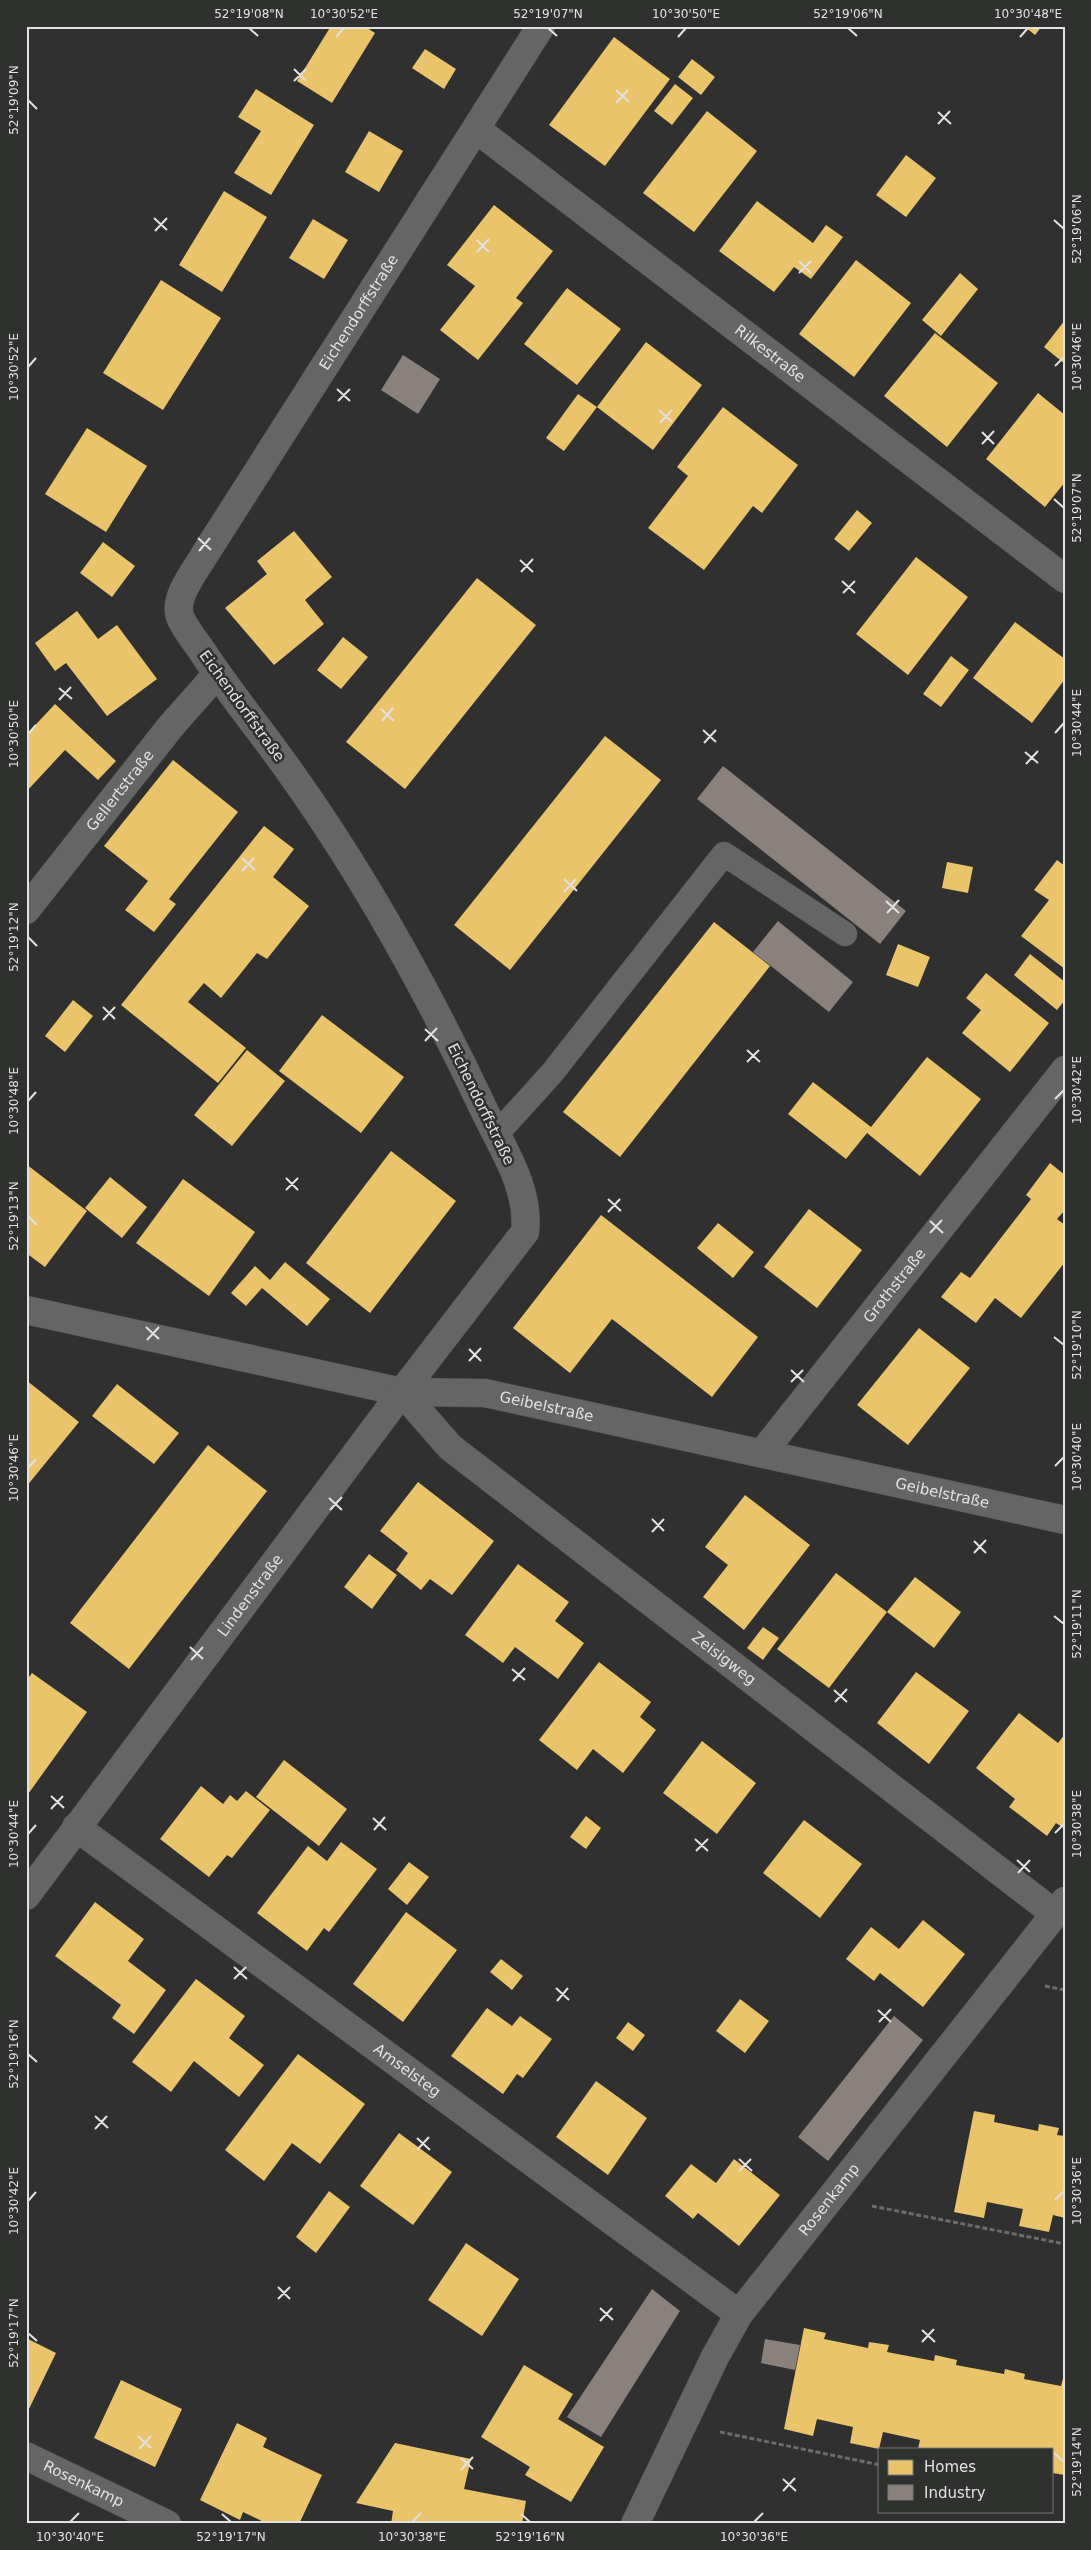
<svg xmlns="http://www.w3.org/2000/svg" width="1091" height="2550" font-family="'DejaVu Sans',sans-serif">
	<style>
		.homes { fill: #e9c46a }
		.industry { fill: #8a817c }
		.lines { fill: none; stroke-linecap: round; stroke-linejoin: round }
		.lane-casing { stroke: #4c4c4c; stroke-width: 25 }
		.street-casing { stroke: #4c4c4c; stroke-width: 29 }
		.path { stroke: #6c6c6c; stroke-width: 3; stroke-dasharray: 5 2.5; stroke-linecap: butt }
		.lane { stroke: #646564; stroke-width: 24 }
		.street { stroke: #646564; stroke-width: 28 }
		.ticks { fill: none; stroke: #e1e2e1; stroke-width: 2 }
		.labels { text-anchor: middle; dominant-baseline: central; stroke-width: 5; stroke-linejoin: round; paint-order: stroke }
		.street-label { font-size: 15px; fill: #e1e2e1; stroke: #2f312f }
		.neatline { fill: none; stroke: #e1e2e1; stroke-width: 2 }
		.ticks-label { font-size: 12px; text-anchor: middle; fill: #e1e2e1 }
	</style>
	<rect width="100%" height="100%" fill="#303030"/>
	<path class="homes" d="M331 26H364L375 33 332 103 297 81Z
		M1024 26H1042L1035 35Z
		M614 37 670 79 605 166 549 125Z
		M425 49 456 69 444 89 412 68Z
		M692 59 715 77 701 95 678 77Z
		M675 84 693 98 672 125 654 111Z
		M256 89 314 125 271 195 234 173 261 131 238 117Z
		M707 111 757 151 694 232 643 193Z
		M369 131 403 151 379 192 345 172Z
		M906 155 936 178 906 217 876 195Z
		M224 191 267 217 222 292 179 265Z
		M757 201 813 243 826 225 843 237 811 279 794 267 774 292 719 251Z
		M494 205 553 251 516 298 523 303 478 360 440 330 475 286 447 265Z
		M313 219 348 240 324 279 289 258Z
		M856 260 911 303 854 377 799 334Z
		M960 273 978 289 941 336 922 320Z
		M161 280 221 318 163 410 103 373Z
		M567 288 621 329 577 385 524 344Z
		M1065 320V364L1044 347Z
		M935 333 998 383 947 447 884 396Z
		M646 342 702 385 653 450 597 407Z
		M1038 393 1065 415V482L1045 507 986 459Z
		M578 394 597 407 564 451 546 438Z
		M723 407 798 465 762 513 753 506 704 570 648 528 688 476 677 467Z
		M87 428 147 466 106 532 45 494Z
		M857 510 872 523 849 551 834 539Z
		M294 531 332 577 305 600 324 624 274 665 225 608 267 574 257 561Z
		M103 542 135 566 112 597 80 573Z
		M916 557 968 597 908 675 856 634Z
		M477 578 536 625 405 789 346 742Z
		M77 611 98 639 117 625 157 679 107 716 66 663 55 671 35 643Z
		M1015 622 1065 659V679L1032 723 973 678Z
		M343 637 368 657 341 689 317 670Z
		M951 656 969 670 941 707 923 694Z
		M55 704 116 761 98 780 65 750 26 792V735Z
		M605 736 661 780 510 970 454 925Z
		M173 760 238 812 169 899 176 904 154 932 125 910 148 881 104 846Z
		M264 826 294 849 273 877 309 906 267 959 257 953 221 998 204 983 188 1002 246 1048 218 1083 121 1005Z
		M1057 860 1065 866V969L1021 936 1049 900 1034 890Z
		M947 862 973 867 968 893 942 888Z
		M714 922 770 966 620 1157 563 1112Z
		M898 944 930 957 918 987 886 975Z
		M1030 954 1065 982V1000L1057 1010 1014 975Z
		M986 973 1049 1023 1010 1072 962 1033 981 1010 966 998Z
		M73 1000 93 1016 65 1052 45 1036Z
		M322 1015 404 1077 361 1133 279 1071Z
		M247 1050 285 1081 232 1146 194 1115Z
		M927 1057 981 1099 920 1176 867 1133 846 1159 788 1114 813 1082 871 1127Z
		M391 1151 456 1201 370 1313 306 1263Z
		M1050 1163 1065 1175V1210L1057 1219 1065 1225V1262L1021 1318 995 1298 976 1323 941 1297 961 1272 970 1278 1031 1199 1026 1195Z
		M26 1164 87 1211 45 1267 26 1253Z
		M110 1177 147 1207 122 1238 85 1208Z
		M183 1179 255 1232 209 1296 136 1243Z
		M809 1209 862 1250 817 1308 764 1267Z
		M601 1215 758 1337 712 1397 612 1319 570 1373 513 1328Z
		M718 1223 754 1252 733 1278 697 1248Z
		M285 1262 330 1299 307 1326 262 1288 246 1306 231 1293 255 1266 270 1280Z
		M919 1328 970 1368 908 1445 857 1405Z
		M26 1380 79 1422 26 1487Z
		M117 1384 179 1433 154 1464 92 1416Z
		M208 1445 267 1491 129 1669 70 1623Z
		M418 1482 494 1541 452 1595 430 1579 421 1590 396 1570 408 1553 380 1531Z
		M745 1495 810 1545 744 1630 703 1597 728 1565 705 1547Z
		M369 1554 397 1575 372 1609 344 1587Z
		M518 1564 569 1602 555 1621 584 1643 558 1679 515 1647 503 1663 465 1635Z
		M836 1573 887 1612 829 1688 777 1649Z
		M915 1577 961 1612 934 1648 887 1612Z
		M763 1627 779 1638 763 1660 747 1648Z
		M599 1662 651 1702 640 1717 656 1730 623 1773 593 1749 577 1770 539 1740Z
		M916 1672 969 1711 929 1764 877 1723Z
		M32 1673 87 1712 26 1797V1681Z
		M1019 1713 1058 1743 1065 1734V1829L1056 1823 1047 1836 1009 1807 1015 1799 976 1768Z
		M702 1741 756 1783 717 1834 663 1793Z
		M284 1760 347 1809 319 1846 256 1797Z
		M201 1786 223 1804 230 1795 237 1801 246 1791 270 1810 232 1858 227 1855 209 1877 160 1839Z
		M586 1816 601 1828 586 1849 570 1837Z
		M804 1820 862 1864 820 1918 763 1873Z
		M341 1842 377 1869 329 1932 324 1928 307 1951 257 1913 308 1846 327 1861Z
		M409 1862 429 1877 407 1905 388 1889Z
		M95 1902 144 1939 128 1961 166 1990 134 2034 112 2018 121 2005 55 1956Z
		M406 1912 457 1950 403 2022 353 1984Z
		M923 1920 965 1954 923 2007 880 1973 874 1981 846 1959 871 1927 899 1949Z
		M501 1959 523 1976 512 1990 490 1972Z
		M196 1979 245 2016 229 2038 264 2065 239 2097 194 2061 171 2092 132 2062Z
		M740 1999 769 2021 745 2053 716 2031Z
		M487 2008 512 2026 520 2016 552 2039 523 2078 517 2074 503 2094 451 2056Z
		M628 2022 645 2035 633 2051 616 2038Z
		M298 2054 365 2104 320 2164 292 2143 264 2181 225 2150Z
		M596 2081 647 2118 608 2175 556 2137Z
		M974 2111 995 2115 994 2122 1038 2131 1039 2124 1059 2128 1057 2135 1065 2136V2218L1053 2215 1049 2232 1019 2226 1023 2209 987 2202 984 2218 954 2212Z
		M399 2133 452 2172 413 2225 360 2186Z
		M734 2159 780 2195 739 2246 698 2213 693 2219 665 2196 691 2164 716 2183Z
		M329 2191 350 2207 316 2253 296 2237Z
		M466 2243 519 2279 482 2336 428 2300Z
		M804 2328 826 2333 824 2339 868 2348 869 2342 889 2345 887 2352 934 2361 935 2355 957 2360 956 2365 1004 2374 1005 2369 1025 2374 1024 2379 1061 2386 1065 2371V2475L1052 2473V2449H918L920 2440 883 2432 879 2449 850 2443 853 2427 817 2419 813 2436 784 2429Z
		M26 2338 56 2353 29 2409 26 2407Z
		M524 2365 573 2394 558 2419 604 2447 571 2502 525 2475 530 2467 481 2437Z
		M121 2380 182 2409 155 2467 94 2438Z
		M237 2423 267 2438 263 2447 322 2475 299 2524H268L243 2512 240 2520 200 2500Z
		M395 2443 471 2459 464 2489 526 2501 522 2524H391L393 2511 356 2503Z"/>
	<path class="industry" d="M403 355 440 379 418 414 381 390Z
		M723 766 906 911 880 944 697 799Z
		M778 921 853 982 829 1012 753 952Z
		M894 2016 923 2040 828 2161 798 2137Z
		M652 2289 680 2311 601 2437 567 2417Z
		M765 2339 800 2345 795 2370 761 2363Z"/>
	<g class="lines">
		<g class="lane-casing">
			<path id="lane" d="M496 1135 552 1073 724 854 845 934"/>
		</g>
		<g class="street-casing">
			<g id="street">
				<path id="s1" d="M476 129 1065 579"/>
				<path id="s2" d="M26 910 171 726 217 674"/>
				<path id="s3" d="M26 1310 402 1392 485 1393 1065 1520"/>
				<path id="s4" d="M402 1392 450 1447 1055 1914"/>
				<path id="s5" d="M763 1452 1065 1070"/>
				<path id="s6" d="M76 1827 739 2314"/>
				<path id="s7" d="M26 1896 402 1392 525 1232C530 1189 503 1149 485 1112 428 991 363 873 285 765 258 727 228 691 202 651 195 641 186 630 181 619 174 604 185 586 193 573L541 26"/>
				<path id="s8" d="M26 2456 167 2524"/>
				<path id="s9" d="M635 2524 715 2357 739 2314 1065 1901"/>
			</g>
		</g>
		<path class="path" d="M1045 1986 1065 1990
			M872 2206 1065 2244
			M720 2432 880 2465"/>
		<use href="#lane" class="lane"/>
		<use href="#street" class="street"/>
	</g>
	<path class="ticks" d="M249 28 258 36M548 28 557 36M848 28 857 36M336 37 344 28M678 37 686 28M1020 37 1028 28M294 69 306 81M294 81 306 69M616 90 629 102M28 100 37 109M616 103 628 90M938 112 951 124M938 124 950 111M154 218 167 230M1054 220 1064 229M155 231 167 218M477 240 489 252M477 252 489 239M799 261 811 273M799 273 811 261M1055 366 1064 357M28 367 36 358M337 389 350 401M338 401 350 389M659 410 672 422M660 423 672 410M982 432 994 444M982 444 994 431M1054 499 1064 508M198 538 211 550M199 551 210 538M520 560 533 572M521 572 533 559M842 581 855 593M843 593 855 581M59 688 72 699M59 700 71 687M381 709 394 721M382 721 393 708M703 730 716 742M1055 733 1064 723M28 734 36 725M704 743 716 730M1025 752 1038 763M1026 764 1038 751M242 858 255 870M242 871 254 858M564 879 577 891M564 892 576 879M886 901 899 913M887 913 899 900M28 937 37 946M103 1007 115 1019M103 1020 115 1007M425 1029 438 1041M425 1041 437 1028M747 1050 760 1062M747 1062 759 1050M1055 1099 1064 1090M28 1101 36 1092M286 1178 298 1190M286 1190 298 1178M608 1199 621 1211M608 1212 620 1199M28 1216 37 1225M930 1221 943 1233M930 1233 942 1220M146 1327 159 1339M1054 1337 1064 1345M147 1340 159 1327M469 1349 481 1361M469 1361 481 1348M791 1370 804 1382M791 1382 803 1370M1055 1466 1064 1457M28 1468 36 1459M329 1498 342 1510M330 1510 342 1497M652 1519 664 1531M652 1532 664 1519M974 1541 986 1553M974 1553 986 1540M1054 1616 1064 1624M190 1647 203 1659M191 1660 203 1647M512 1669 525 1680M513 1681 525 1668M834 1690 847 1702M835 1702 847 1689M51 1796 64 1808M51 1809 63 1796M373 1818 386 1830M374 1830 385 1817M1055 1833 1064 1824M28 1834 36 1825M695 1839 708 1851M696 1851 708 1839M1017 1860 1030 1872M1018 1873 1030 1860M234 1967 247 1979M234 1979 246 1967M556 1988 569 2000M557 2001 568 1988M878 2010 891 2022M879 2022 891 2009M28 2054 37 2062M95 2116 108 2128M95 2129 107 2116M417 2138 430 2150M417 2150 429 2137M739 2159 752 2171M739 2171 751 2159M1055 2200 1064 2191M28 2201 36 2192M278 2287 290 2299M278 2299 290 2287M600 2308 613 2320M600 2321 612 2308M922 2330 935 2342M28 2333 37 2341M922 2342 934 2329M138 2436 151 2448M139 2449 151 2436M1054 2453 1064 2462M461 2458 473 2469M461 2470 473 2457M783 2479 796 2491M783 2491 795 2478M222 2514 231 2522M521 2514 530 2522M70 2522 79 2513M412 2522 421 2513M754 2522 763 2513"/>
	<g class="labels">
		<g class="street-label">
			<text stroke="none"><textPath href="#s7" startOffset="1898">Eichendorffstraße</textPath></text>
			<text stroke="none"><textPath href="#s1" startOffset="370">Rilkestraße</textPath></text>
			<text transform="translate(242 706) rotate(54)">Eichendorffstraße</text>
			<text stroke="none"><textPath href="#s2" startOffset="152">Gellertstraße</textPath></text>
			<text transform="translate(481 1104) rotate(64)">Eichendorffstraße</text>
			<text stroke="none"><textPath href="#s5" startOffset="212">Grothstraße</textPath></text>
			<text stroke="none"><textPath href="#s3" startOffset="531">Geibelstraße</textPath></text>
			<text stroke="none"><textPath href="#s3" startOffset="936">Geibelstraße</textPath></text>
			<text stroke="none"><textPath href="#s7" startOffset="375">Lindenstraße</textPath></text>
			<text stroke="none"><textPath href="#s4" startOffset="419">Zeisigweg</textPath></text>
			<text stroke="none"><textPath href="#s6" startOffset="411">Amselsteg</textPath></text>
			<text stroke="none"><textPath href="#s9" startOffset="380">Rosenkamp</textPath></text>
			<text stroke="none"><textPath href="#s8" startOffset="64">Rosenkamp</textPath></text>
		</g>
	</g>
	<rect width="1091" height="2550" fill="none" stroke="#2f312f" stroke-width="55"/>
	<rect x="878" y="2448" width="175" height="65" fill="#2f312f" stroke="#767876"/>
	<rect x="888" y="2460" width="25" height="15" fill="#e9c46a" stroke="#767876"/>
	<text x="924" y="2472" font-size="15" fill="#e1e2e1">Homes</text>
	<rect x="888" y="2485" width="25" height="15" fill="#8a817c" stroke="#767876"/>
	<text x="924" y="2498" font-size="15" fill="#e1e2e1">Industry</text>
	<rect x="28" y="28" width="1036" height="2494" class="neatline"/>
	<g class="ticks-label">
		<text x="249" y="18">52°19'08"N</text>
		<text x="344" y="18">10°30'52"E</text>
		<text x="548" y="18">52°19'07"N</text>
		<text x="686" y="18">10°30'50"E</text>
		<text x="848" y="18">52°19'06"N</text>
		<text x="1028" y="18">10°30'48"E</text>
		<text transform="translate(14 100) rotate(-90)" y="4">52°19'09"N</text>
		<text transform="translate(1077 229) rotate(-90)" y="4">52°19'06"N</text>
		<text transform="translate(1077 357) rotate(-90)" y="4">10°30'46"E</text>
		<text transform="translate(14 367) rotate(-90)" y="4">10°30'52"E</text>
		<text transform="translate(1077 508) rotate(-90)" y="4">52°19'07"N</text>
		<text transform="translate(1077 723) rotate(-90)" y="4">10°30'44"E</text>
		<text transform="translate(14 734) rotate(-90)" y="4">10°30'50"E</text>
		<text transform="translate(14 937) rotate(-90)" y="4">52°19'12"N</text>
		<text transform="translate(1077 1090) rotate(-90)" y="4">10°30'42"E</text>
		<text transform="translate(14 1101) rotate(-90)" y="4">10°30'48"E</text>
		<text transform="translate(14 1216) rotate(-90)" y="4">52°19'13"N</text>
		<text transform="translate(1077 1345) rotate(-90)" y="4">52°19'10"N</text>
		<text transform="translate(1077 1457) rotate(-90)" y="4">10°30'40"E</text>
		<text transform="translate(14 1468) rotate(-90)" y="4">10°30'46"E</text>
		<text transform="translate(1077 1624) rotate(-90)" y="4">52°19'11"N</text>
		<text transform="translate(1077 1824) rotate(-90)" y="4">10°30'38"E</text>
		<text transform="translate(14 1834) rotate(-90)" y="4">10°30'44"E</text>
		<text transform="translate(14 2054) rotate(-90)" y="4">52°19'16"N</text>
		<text transform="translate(1077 2191) rotate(-90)" y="4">10°30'36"E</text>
		<text transform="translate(14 2201) rotate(-90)" y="4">10°30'42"E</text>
		<text transform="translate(14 2333) rotate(-90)" y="4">52°19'17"N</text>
		<text transform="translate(1077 2462) rotate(-90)" y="4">52°19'14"N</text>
		<text x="70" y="2541">10°30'40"E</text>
		<text x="231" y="2541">52°19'17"N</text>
		<text x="412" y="2541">10°30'38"E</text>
		<text x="530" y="2541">52°19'16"N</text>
		<text x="754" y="2541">10°30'36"E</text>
	</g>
</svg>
